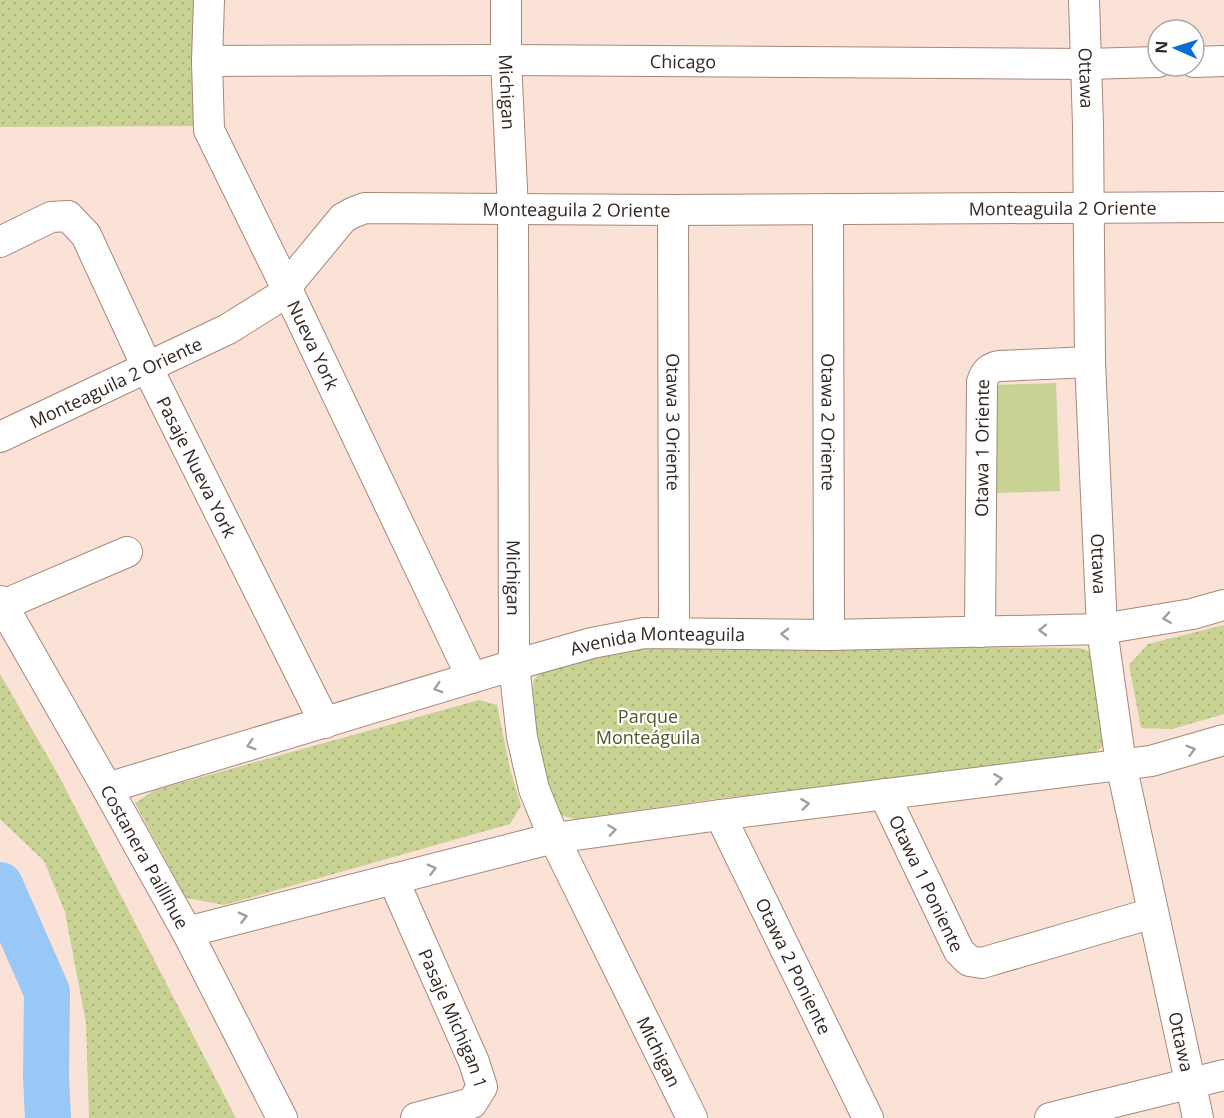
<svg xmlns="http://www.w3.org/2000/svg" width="1224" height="1118" font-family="'Open Sans',sans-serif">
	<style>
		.grass { fill: #c8d293 }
		.park { fill: url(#park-dots) }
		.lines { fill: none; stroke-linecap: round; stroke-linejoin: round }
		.river { stroke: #98c8f5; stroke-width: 46 }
		.minor-casing { stroke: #a5887a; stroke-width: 32 }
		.minor { stroke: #fff; stroke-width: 30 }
		.oneway { stroke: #a39e9b }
		.labels { text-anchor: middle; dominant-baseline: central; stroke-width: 4.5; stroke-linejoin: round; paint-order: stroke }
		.street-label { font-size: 18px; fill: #322721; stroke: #fff }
		.park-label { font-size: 18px; fill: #525921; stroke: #fff }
	</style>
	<defs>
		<pattern id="park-dots" width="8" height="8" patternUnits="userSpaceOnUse" patternTransform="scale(1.5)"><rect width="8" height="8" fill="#c8d293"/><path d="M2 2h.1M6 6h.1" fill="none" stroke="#acb47e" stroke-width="1.8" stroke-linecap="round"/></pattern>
	</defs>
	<rect width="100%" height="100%" fill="#fbe2d6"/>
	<path class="grass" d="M1056 383 1060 491 997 493 993 385Z"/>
	<path class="park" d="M0 0H193L194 126 0 127Z
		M1224 625V714L1172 729 1141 728 1129 665 1148 644Z
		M650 644 1080 648 1091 652 1105 742 1101 748 1090 756 715 799 576 819 563 816 553 806 532 731 533 684 534 679 542 672 620 648Z
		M0 674 59 776 236 1118H89L86 1023 65 912 44 861 0 819Z
		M479 700 497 705 510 769 521 806 510 824 224 905 186 898 135 803 155 790Z"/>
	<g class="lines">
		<path class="river" d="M0 885 47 992 46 1077 48 1118"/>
		<g class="minor-casing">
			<g id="minor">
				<path id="s1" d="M209 0 207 61 209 130 286 287 472 678"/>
				<path id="s2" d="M506 0V60L513 210 514 665 522 737 534 789 554 838 692 1118"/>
				<path id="s3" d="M1084 0 1088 125 1090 362 1102 629 1121 764 1198 1118"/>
				<path id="s4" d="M207 61 506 60 1086 64 1158 62"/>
				<path d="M1194 62 1224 61"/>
				<path id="s5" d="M828 209 829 635"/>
				<path id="s6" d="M673 210 674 633"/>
				<path id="s7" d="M0 242 51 217 68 216 86 235 147 367 325 723"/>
				<path id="s8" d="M0 437 228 329 279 297 286 287 343 218 352 213 365 208 673 210 1224 207"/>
				<path id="s9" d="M0 601 107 788 187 932 282 1118"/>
				<path d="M3 605 127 552"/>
				<path id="s10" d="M980 632 982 382C985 372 989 368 999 366L1090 362"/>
				<path id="s11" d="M107 788 514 665 592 643 644 633 829 635 1102 629 1192 614 1224 605"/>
				<path id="s12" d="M884 794 959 951 969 961 982 963 1153 913"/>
				<path id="s13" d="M720 815 868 1118"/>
				<path id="s14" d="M393 879 474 1062 482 1087 472 1103 416 1118"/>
				<path d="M187 932 554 838 720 815 1151 761 1224 740"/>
				<path d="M1050 1118 1224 1075"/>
			</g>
		</g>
		<use href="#minor" class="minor"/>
	</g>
	<defs><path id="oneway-chevron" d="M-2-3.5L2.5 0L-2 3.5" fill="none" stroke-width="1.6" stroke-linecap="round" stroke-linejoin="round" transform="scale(1.5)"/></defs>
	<g class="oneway">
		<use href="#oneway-chevron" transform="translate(1167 618) rotate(171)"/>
		<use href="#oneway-chevron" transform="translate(1043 630) rotate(179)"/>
		<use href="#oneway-chevron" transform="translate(785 634) rotate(-179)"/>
		<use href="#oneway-chevron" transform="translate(438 688) rotate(163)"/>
		<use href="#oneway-chevron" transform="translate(251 745) rotate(163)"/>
		<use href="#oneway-chevron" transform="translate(1191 750) rotate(-16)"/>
		<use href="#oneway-chevron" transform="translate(998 779) rotate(-7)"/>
		<use href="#oneway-chevron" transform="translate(805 804) rotate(-7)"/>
		<use href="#oneway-chevron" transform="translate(612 830) rotate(-8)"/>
		<use href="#oneway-chevron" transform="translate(432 869) rotate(-15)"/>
		<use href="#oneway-chevron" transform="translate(243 917) rotate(-14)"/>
	</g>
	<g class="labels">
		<g class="street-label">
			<text stroke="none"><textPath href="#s4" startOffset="476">Chicago</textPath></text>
			<text stroke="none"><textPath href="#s3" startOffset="78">Ottawa</textPath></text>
			<text stroke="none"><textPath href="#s2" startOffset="92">Michigan</textPath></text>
			<text stroke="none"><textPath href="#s8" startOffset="1136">Monteaguila 2 Oriente</textPath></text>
			<text stroke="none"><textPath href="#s8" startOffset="650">Monteaguila 2 Oriente</textPath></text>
			<text stroke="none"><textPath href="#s1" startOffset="369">Nueva York</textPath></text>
			<text stroke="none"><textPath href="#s8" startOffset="128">Monteaguila 2 Oriente</textPath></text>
			<text stroke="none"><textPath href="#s6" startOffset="212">Otawa 3 Oriente</textPath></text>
			<text stroke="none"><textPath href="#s5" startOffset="213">Otawa 2 Oriente</textPath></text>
			<text stroke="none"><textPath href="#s10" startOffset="184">Otawa 1 Oriente</textPath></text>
			<text stroke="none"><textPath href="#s7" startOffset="357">Pasaje Nueva York</textPath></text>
			<text stroke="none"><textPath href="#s3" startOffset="564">Ottawa</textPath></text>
			<text stroke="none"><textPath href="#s2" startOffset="578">Michigan</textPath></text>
			<text stroke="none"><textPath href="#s11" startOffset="572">Avenida Monteaguila</textPath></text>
			<text stroke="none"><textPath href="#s9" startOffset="294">Costanera Paillihue</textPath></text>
			<text stroke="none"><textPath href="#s12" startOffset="99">Otawa 1 Poniente</textPath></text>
			<text stroke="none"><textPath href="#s13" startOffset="168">Otawa 2 Poniente</textPath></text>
			<text stroke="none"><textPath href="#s14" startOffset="152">Pasaje Michigan 1</textPath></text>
			<text stroke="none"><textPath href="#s3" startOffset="1050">Ottawa</textPath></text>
			<text stroke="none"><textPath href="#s2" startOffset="1082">Michigan</textPath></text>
		</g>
		<g class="park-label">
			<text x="648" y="716">Parque<tspan x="648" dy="21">Monteáguila</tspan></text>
		</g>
	</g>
	<g transform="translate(1176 48) rotate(273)"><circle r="28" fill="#ffffff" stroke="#ada9a6" stroke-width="1.5"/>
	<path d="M0-4.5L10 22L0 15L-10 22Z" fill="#076ed6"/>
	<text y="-9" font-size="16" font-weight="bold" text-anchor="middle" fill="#322721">N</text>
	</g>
</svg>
